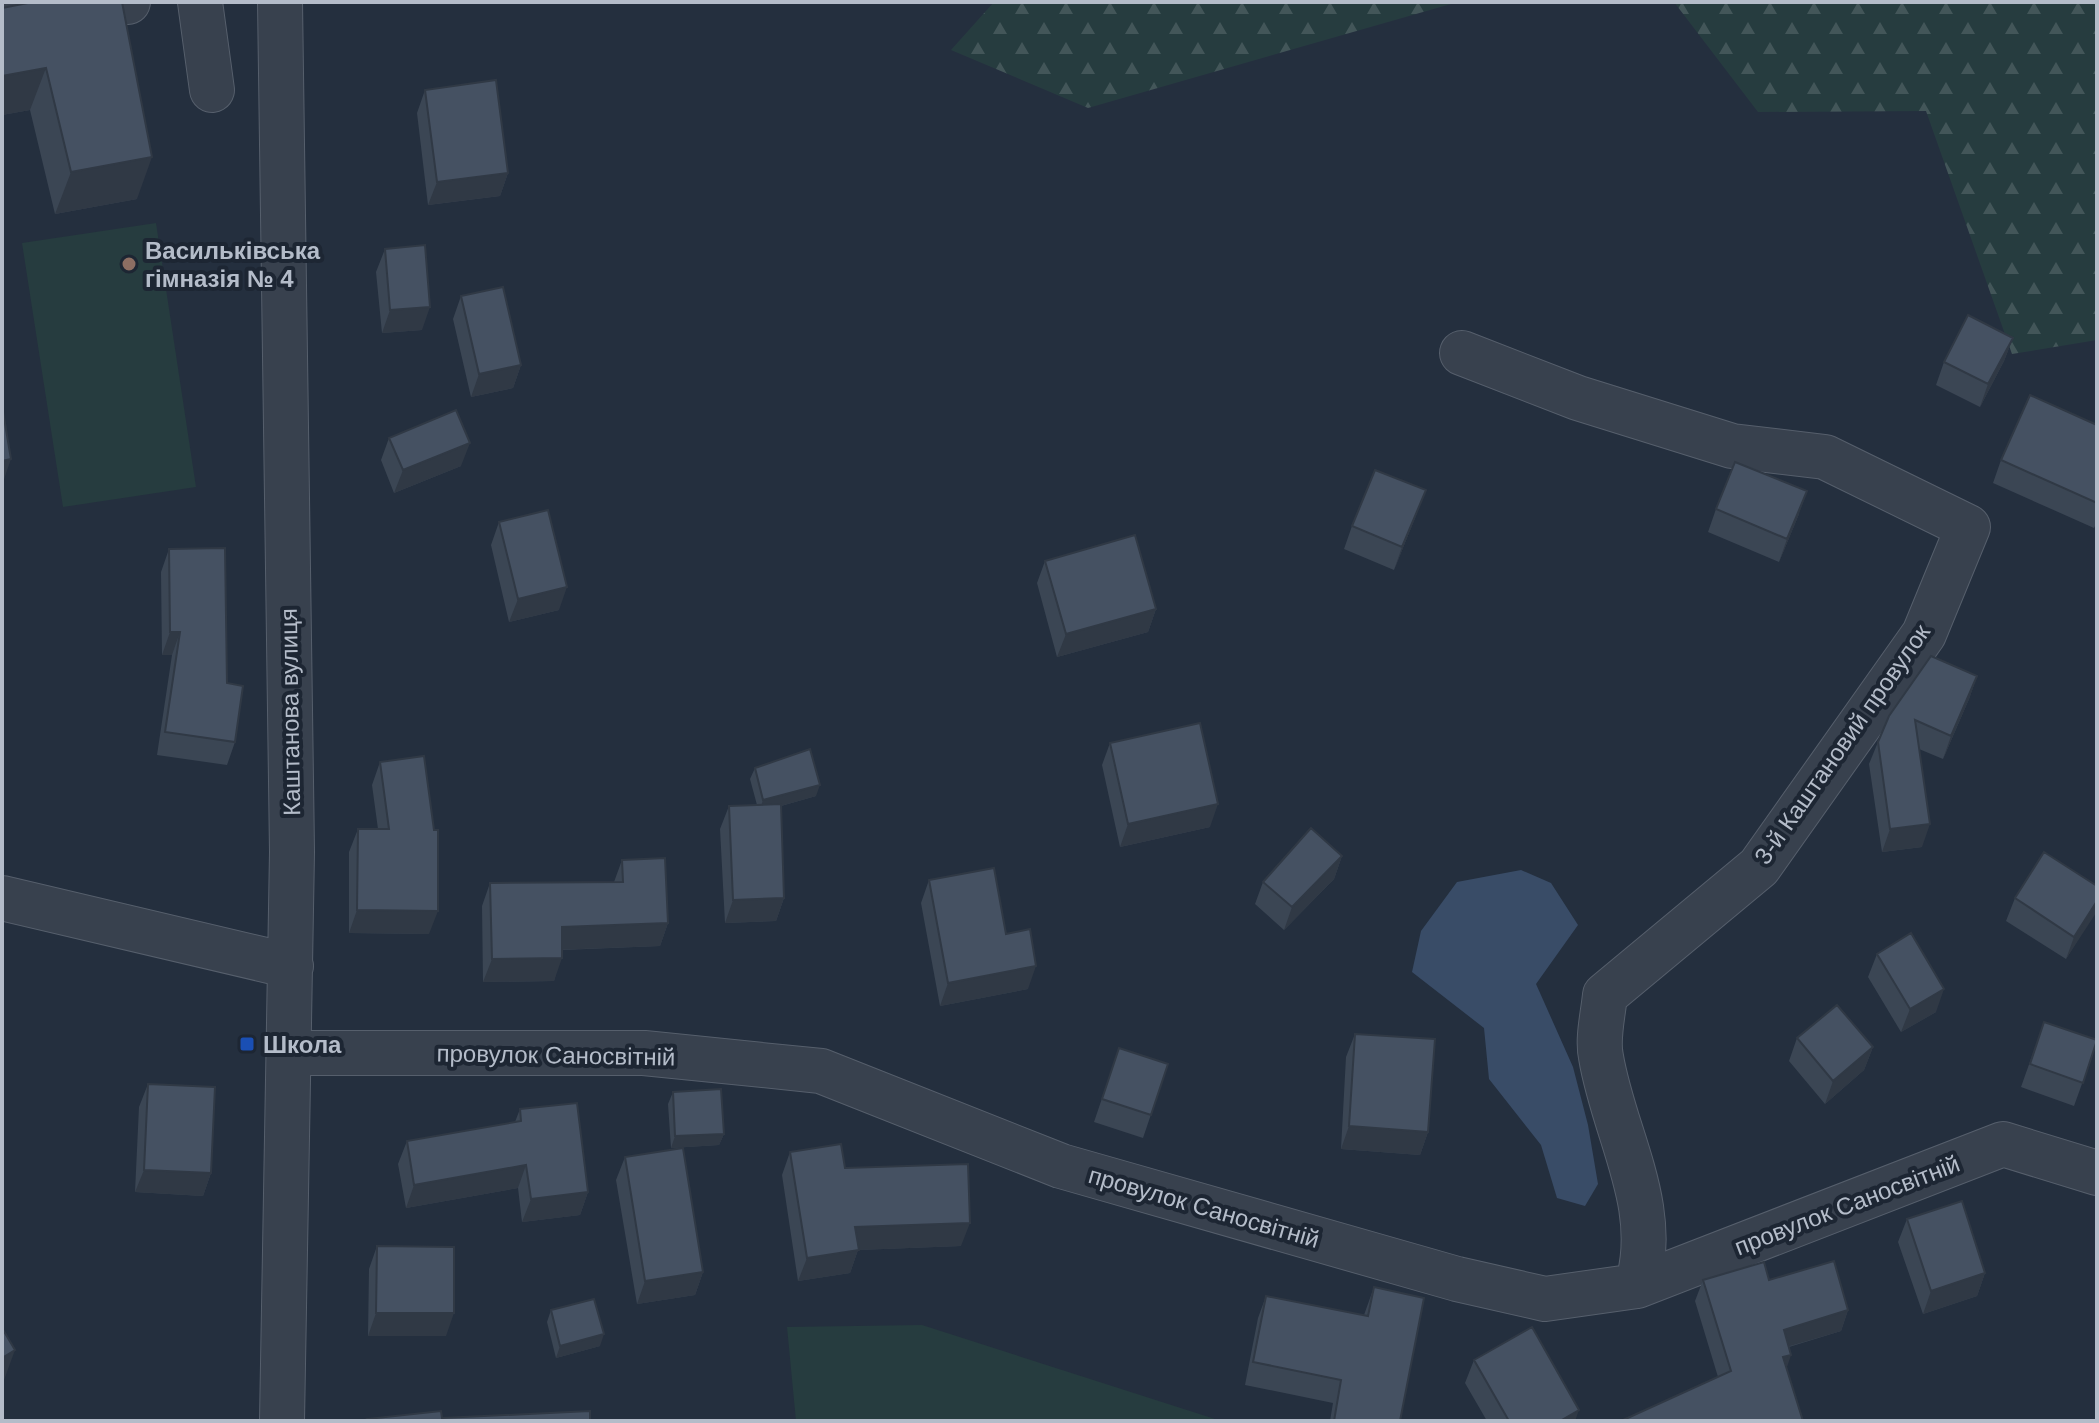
<svg xmlns="http://www.w3.org/2000/svg" width="2099" height="1423" font-family="Helvetica,sans-serif">
	<style>
		.forest { fill: url(#forest-firs) }
		.garden { fill: #263c3f }
		.water { fill: #394c67 }
		.lines { fill: none; stroke-linecap: round; stroke-linejoin: round }
		.minor-casing { stroke: #565f6c; stroke-width: 46 }
		.minor { stroke: #38414e; stroke-width: 44 }
		.wall { fill: #3b4654 }
		.shaded-wall { fill: #303945 }
		.building { fill: #455162; stroke: #303945; stroke-width: 2 }
		.education-dot { fill: #8d6e63; stroke: #1d2633; stroke-width: 3 }
		.transit-dot { fill: #1a4fb4; stroke: #1d2633; stroke-width: 3 }
		.labels { text-anchor: middle; dominant-baseline: central; stroke-width: 8; stroke-linejoin: round; paint-order: stroke }
		.poi-label { font-size: 24px; font-weight: bold; fill: #b4bcc9; stroke: #1d2633; text-anchor: start }
		.street-label { font-size: 24px; fill: #b4bcc9; stroke: #1d2633 }
	</style>
	<defs>
		<pattern id="forest-firs" width="22" height="20" patternUnits="userSpaceOnUse" patternTransform="scale(2)"><rect width="22" height="20" fill="#263c3f"/><path d="M5 1l3.5 6h-7zM16 11l3.5 6h-7z" fill="#435659"/></pattern>
	</defs>
	<rect width="100%" height="100%" fill="#242f3e"/>
	<path class="forest" d="M994 2H1458L1088 108 951 50Z
		M1674 2H2097V340L2012 354 1926 111 1758 112Z"/>
	<path class="garden" d="M156 223 196 487 63 507 22 243Z
		M922 1325 1215 1419V1421H796L787 1327Z"/>
	<path class="water" d="M1521 870 1551 883 1578 925 1536 984 1573 1067 1588 1125 1598 1184 1585 1206 1557 1198 1541 1145 1489 1079 1484 1028 1412 972 1421 931 1457 882Z"/>
	<g class="lines">
		<g class="minor-casing">
			<path id="minor" d="M2 2H128
				M200 2 212 90
				M280 2 292 852 282 1421
				M1462 353 1578 398 1732 446 1825 457 1968 527 1924 634 1759 867 1605 995C1603 1015 1597 1039 1601 1057 1614 1135 1661 1206 1637 1286
				M2 898 291 966
				M291 1053H644L821 1071 1061 1166 1457 1279 1545 1299 1637 1286 2003 1144 2097 1173"/>
		</g>
		<use href="#minor" class="minor"/>
	</g>
	<path class="wall" d="M2 8 137 199 55 214 30 110 2 115Z
		M425 90 508 173 500 196 428 205 417 113Z
		M385 249 422 330 382 333 376 272Z
		M461 296 521 365 513 388 471 397 453 319Z
		M2013 338 2004 361 1980 407 1936 385 1944 362Z
		M2097 425V522L2094 528 1993 483 2001 460Z
		M389 438 461 466 394 493 381 460Z
		M1716 509 1799 514 1779 562 1708 532Z
		M1417 513 1394 570 1344 549 1352 526Z
		M499 522 559 610 509 622 491 545Z
		M169 549 227 683 235 742 227 765 157 755 172 655H162L161 572Z
		M1045 561 1156 609 1148 632 1057 657 1037 583Z
		M1977 676 1969 699 1943 759 1919 749 1922 847 1882 852 1869 764 1878 742Z
		M1110 743 1210 827 1120 847 1102 765Z
		M380 762 429 934 349 933V852L358 829H378L372 785Z
		M755 768 816 796 781 806 784 898 776 921 725 923 720 829 729 806 757 805 750 779Z
		M1342 856 1334 879 1284 930 1255 904 1263 882Z
		M622 860 668 923 660 946 562 950 554 981 483 982 482 906 490 883 614 882Z
		M929 880 1006 934 1028 989 940 1006 921 903Z
		M2015 898 2097 901V909L2066 959 2006 921Z
		M1877 954 1936 1012 1901 1032 1868 977Z
		M2044 1022 2097 1042 2074 1106 2021 1087Z
		M1355 1034 1428 1132 1420 1155 1341 1149 1346 1057Z
		M1797 1038 1873 1047 1864 1070 1825 1104 1789 1061Z
		M1119 1048 1168 1064 1143 1138 1094 1122Z
		M148 1084 211 1173 203 1196 135 1192 139 1107Z
		M673 1092 724 1134 719 1145 671 1148 668 1104Z
		M520 1109 588 1192 580 1215 522 1222 518 1188 406 1208 398 1164 407 1141 515 1122Z
		M790 1152 845 1168 961 1246 858 1250 850 1273 798 1281 782 1175Z
		M625 1157 703 1272 695 1295 637 1304 616 1180Z
		M1907 1219 1985 1273 1977 1296 1923 1314 1898 1242Z
		M377 1246 446 1336H368L369 1269Z
		M1703 1280H1769L1848 1310 1841 1331 1789 1347 1718 1377 1695 1301Z
		M1374 1287 1400 1421H1330L1333 1403 1245 1385 1258 1318 1266 1296 1364 1315Z
		M551 1310 600 1346 556 1358 547 1322Z
		M1474 1360 1575 1421H1487L1465 1383Z"/>
	<path class="shaded-wall" d="M46 68 30 110 2 115V76Z
		M152 157 137 199 55 214 71 172Z
		M508 173 500 196 428 205 437 182Z
		M430 307 422 330 382 333 390 310Z
		M2013 338 2004 361 1980 407 1988 384Z
		M521 365 513 388 471 397 479 374Z
		M470 443 461 466 394 493 403 470Z
		M11 459 2 485V461Z
		M1426 490 1417 513 1394 570 1402 547Z
		M1807 491 1799 514 1779 562 1787 539Z
		M567 587 559 610 509 622 518 599Z
		M1156 609 1148 632 1057 657 1066 634Z
		M170 632H180L172 655H162Z
		M1977 676 1969 699 1943 759 1951 736Z
		M820 785 816 796 759 812 763 800Z
		M1218 804 1210 827 1120 847 1128 824Z
		M1930 824 1922 847 1882 852 1890 829Z
		M1342 856 1334 879 1284 930 1292 907Z
		M784 898 776 921 725 923 733 900Z
		M2097 901 2096 913 2066 959 2074 937Z
		M357 910 438 911 429 934 349 933Z
		M668 923 660 946 554 950 562 927Z
		M562 958 554 981 483 982 492 959Z
		M1036 966 1028 989 940 1006 948 983Z
		M1944 989 1936 1012 1901 1032 1910 1009Z
		M1873 1047 1864 1070 1825 1104 1833 1081Z
		M1349 1126 1428 1132 1420 1155 1341 1149Z
		M724 1134 719 1145 671 1148 675 1136Z
		M526 1165 518 1188 406 1208 414 1185Z
		M144 1170 211 1173 203 1196 135 1192Z
		M588 1192 580 1215 522 1222 531 1199Z
		M970 1223 961 1246 858 1250 850 1273 798 1281 807 1258 855 1227Z
		M703 1272 695 1295 637 1304 645 1281Z
		M1985 1273 1977 1296 1923 1314 1931 1291Z
		M1848 1310 1841 1331 1776 1350 1784 1330Z
		M376 1313H454L446 1336H368Z
		M604 1334 600 1346 556 1358 560 1346Z
		M15 1350 4 1380 2 1381V1358Z
		M1791 1355 1784 1376 1783 1357Z
		M1579 1410 1575 1421H1560Z"/>
	<path class="building" d="M33 2H122L152 157 71 172 46 68 2 76V8Z
		M496 80 508 173 437 182 425 90Z
		M425 245 430 307 390 310 385 249Z
		M503 287 521 365 479 374 461 296Z
		M1968 315 2013 338 1988 384 1944 362Z
		M2030 395 2097 425V503L2001 460Z
		M2 406 11 459 2 461Z
		M456 410 470 443 403 470 389 438Z
		M1735 462 1807 491 1787 539 1716 509Z
		M1375 470 1426 490 1402 547 1352 526Z
		M548 510 567 587 518 599 499 522Z
		M1135 535 1156 609 1066 634 1045 561Z
		M225 548 227 683 243 686 235 742 165 732 180 632H170L169 549Z
		M1931 656 1977 676 1951 736 1915 720 1930 824 1890 829 1878 742 1889 716Z
		M1200 723 1218 804 1128 824 1110 743Z
		M810 749 820 785 763 800 755 768Z
		M424 756 434 830H438V911L357 910 358 829H389L380 762Z
		M781 804 784 898 733 900 729 806Z
		M1311 828 1342 856 1292 907 1263 882Z
		M2044 852 2097 886V901L2074 937 2015 898Z
		M665 858 668 923 562 927V958L492 959 490 883 623 882 622 860Z
		M994 868 1006 934 1030 929 1036 966 948 983 929 880Z
		M1911 933 1944 989 1910 1009 1877 954Z
		M1837 1005 1873 1047 1833 1081 1797 1038Z
		M2044 1022 2097 1040 2083 1083 2030 1064Z
		M1355 1034 1435 1039 1428 1132 1349 1126Z
		M1119 1048 1168 1064 1151 1115 1102 1099Z
		M148 1084 215 1087 211 1173 144 1170Z
		M721 1089 724 1134 675 1136 673 1092Z
		M577 1103 588 1192 531 1199 526 1165 414 1185 407 1141 521 1121 520 1109Z
		M841 1144 845 1168 968 1164 970 1223 855 1227 859 1250 807 1258 790 1152Z
		M683 1148 703 1272 645 1281 625 1157Z
		M1962 1201 1985 1273 1931 1291 1907 1219Z
		M377 1246 454 1247V1313H376Z
		M1834 1261 1848 1310 1784 1330 1791 1355 1783 1357 1803 1421H1621L1731 1371 1703 1280 1764 1262 1769 1280Z
		M1374 1287 1424 1298 1400 1421H1334L1341 1380 1253 1362 1266 1296 1368 1316Z
		M594 1299 604 1334 560 1346 551 1310Z
		M1532 1327 1579 1410 1560 1421H1509L1474 1360Z
		M2 1328 15 1350 2 1358Z
		M441 1411 442 1418 590 1411V1421H368L367 1419Z"/>
	<circle class="education-dot" cx="129" cy="264" r="8"/>
	<rect class="transit-dot" x="239" y="1036" width="16" height="16" rx="4"/>
	<g class="labels">
		<g class="poi-label">
			<text x="145" y="250">Васильківська<tspan x="145" dy="28">гімназія № 4</tspan></text>
			<text x="263" y="1044">Школа</text>
		</g>
		<g class="street-label">
			<text transform="translate(290 712) rotate(-91)">Каштанова вулиця</text>
			<text transform="translate(1842 744) rotate(-55)">3-й Каштановий провулок</text>
			<text transform="translate(556 1055) rotate(1)">провулок Саносвітній</text>
			<text transform="translate(1847 1205) rotate(-21)">провулок Саносвітній</text>
			<text transform="translate(1204 1207) rotate(16)">провулок Саносвітній</text>
		</g>
	</g>
	<rect width="2099" height="1423" fill="none" stroke="#b4bcc9" stroke-width="8"/>
</svg>
